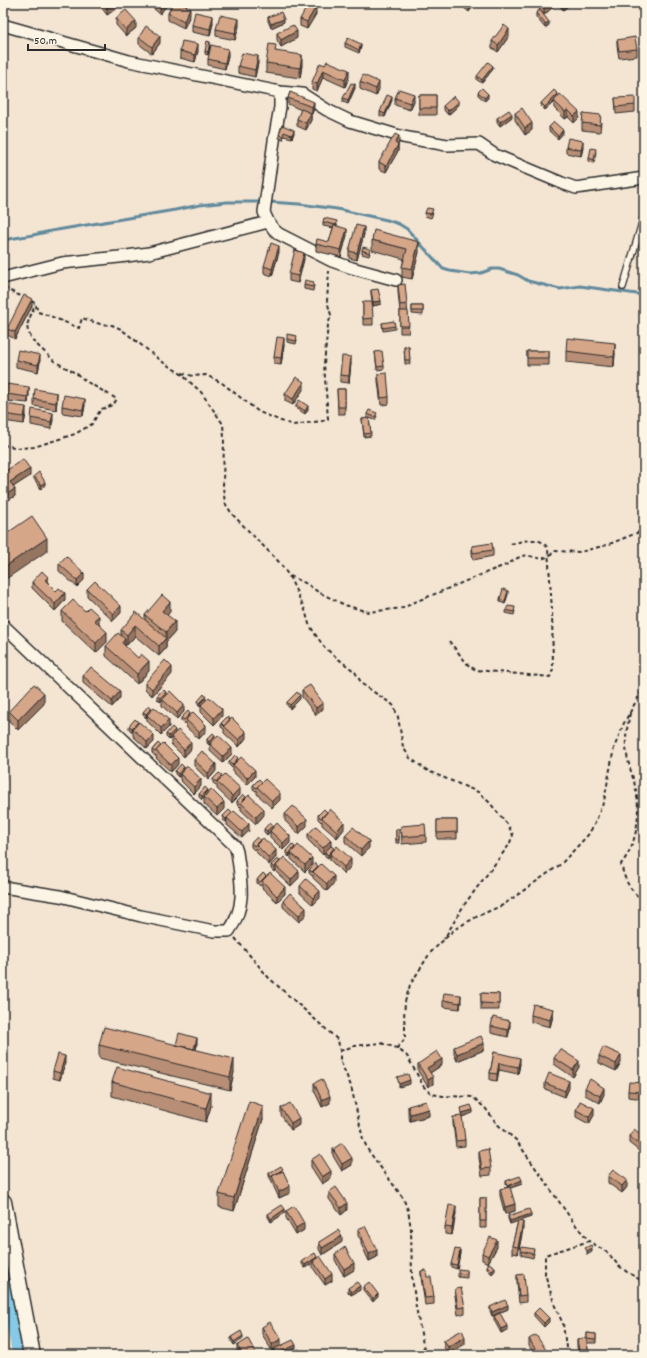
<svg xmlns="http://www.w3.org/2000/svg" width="647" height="1358" font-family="Dekko,sans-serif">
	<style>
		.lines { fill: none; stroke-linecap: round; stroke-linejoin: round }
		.stream { stroke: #628a9c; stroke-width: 3 }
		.canal { stroke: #86cae7; stroke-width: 11 }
		.lane-casing { stroke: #2b2b2b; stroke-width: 8 }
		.street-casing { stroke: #2b2b2b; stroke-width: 14 }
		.secondary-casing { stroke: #2b2b2b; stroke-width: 19 }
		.path { stroke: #2b2b2b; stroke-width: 2; stroke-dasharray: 4 3; stroke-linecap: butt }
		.lane { stroke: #fcf5e5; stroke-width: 5.5 }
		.street { stroke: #fcf5e5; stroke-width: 11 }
		.secondary { stroke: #fcf5e5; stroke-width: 16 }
		.wall { fill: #b88f76; stroke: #2b2b2b }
		.shaded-wall { fill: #967460; stroke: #2b2b2b }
		.building { fill: #d6a689; stroke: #2b2b2b }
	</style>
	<rect width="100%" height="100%" fill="#f4e5d3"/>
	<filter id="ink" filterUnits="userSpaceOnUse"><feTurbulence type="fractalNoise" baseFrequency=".025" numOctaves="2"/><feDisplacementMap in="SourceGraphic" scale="8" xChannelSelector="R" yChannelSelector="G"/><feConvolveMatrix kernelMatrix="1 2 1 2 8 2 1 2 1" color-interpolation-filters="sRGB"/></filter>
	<g filter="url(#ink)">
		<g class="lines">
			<path class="stream" d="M269 202 299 204 337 209 387 220 399 224 407 229 443 269 450 271 470 274 481 273 492 269H499L518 275 528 281 560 289 580 286 644 295
				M3 240 33 235 51 231 175 210 200 205 227 202H260"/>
			<path class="canal" d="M3 1274 18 1355"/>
			<g class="lane-casing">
				<path id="lane" d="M623 287 644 216"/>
			</g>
			<g class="street-casing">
				<path id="street" d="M3 25 129 61 280 92 302 94 327 110 350 121 403 137 447 145 479 144 495 155 562 183 576 188 644 178
					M280 92V107L274 141 264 212C268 222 271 228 279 234L332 261 352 268 396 280
					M3 278 62 263 119 257 149 253 268 222
					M3 625 235 846 237 852C241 881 247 906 229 931H214L141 916 60 896 3 887"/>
			</g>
			<g class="secondary-casing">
				<path id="secondary" d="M3 1202 32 1355"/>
			</g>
			<path class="path" d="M4 288 25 298
				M31 301 35 303 38 312 50 316 79 328 82 318 100 324 112 325 121 329 164 363 180 373 201 392 223 424 224 438 223 487 225 503 232 514 279 562 289 576 305 610 309 624 315 634 325 648 336 657 355 672 362 684 393 705 398 717 403 747 410 758 428 771 478 792 489 802 508 825 513 835 509 845 464 905 444 939
				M182 373 193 376 206 375 222 383 259 412 281 421 293 425 322 421 328 419 324 364 328 325 331 315 327 301 329 271
				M3 445 19 448 34 447 75 434 92 424 101 409C108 407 113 406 117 399L87 382 77 374 54 361 34 342 28 332 27 325 35 304
				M290 576 307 584 318 592 345 605 368 612 403 608 417 601C446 590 474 577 503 566 510 564 516 558 522 556 534 553 541 566 554 551L580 552 607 545 644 530
				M449 641 469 666 476 670 550 677 553 669 552 610 548 549C541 534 522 542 509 544
				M630 713C628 724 625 736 626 747 627 764 635 780 637 796 640 819 636 846 621 864 626 885 630 888 644 903
				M235 938 269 978 338 1040 340 1051V1060L351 1086 363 1139 368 1150 403 1198 408 1210 411 1229 412 1277 416 1307 425 1355
				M397 1048 405 1039V1026L404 1018 405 1002 410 985 430 953 455 929 478 916 503 905 561 864 588 835 595 823 604 801 614 748 624 723 644 687
				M340 1051 354 1046 381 1043 397 1048 407 1056 424 1087 432 1094 443 1096 473 1097 486 1109 497 1124 516 1140 574 1223 589 1241
				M567 1355 563 1324 555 1306 545 1274V1255L589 1241 608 1253 619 1266 627 1272 644 1282"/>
			<use href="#lane" class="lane"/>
			<use href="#street" class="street"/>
			<use href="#secondary" class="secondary"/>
		</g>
		<path class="wall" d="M98 3H117V8L107 15Z
			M148 3H167V5L160 14 148 4Z
			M463 3H475L469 12 463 7Z
			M534 3H557L544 15 540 10 549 25 545 28 536 17V13L540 10Z
			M557 3H567V7L563 10Z
			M168 13 190 15 184 28 168 20Z
			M316 14 307 29 300 26V19Z
			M268 17 284 22 271 28 268 21Z
			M116 18 136 28 126 36 116 25Z
			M213 23 210 36 192 32V25Z
			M239 26 235 40 216 36V29Z
			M277 33 297 38 281 47 277 40Z
			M509 36 498 52 492 48V41Z
			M139 37 160 43 152 54 139 44Z
			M617 40 637 49V56L619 58 617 46Z
			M345 43 361 47 359 53 345 47Z
			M210 45 208 55 205 54V51Z
			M180 51H198L195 62 180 58Z
			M276 51 302 65 300 78 266 73V63Z
			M228 56 225 69 208 65V59Z
			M258 63 255 77 238 73V66Z
			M325 65 349 77 345 87 323 77 317 91 312 89V82Z
			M493 69 482 83 477 80V76Z
			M360 82 379 89 376 96 360 89Z
			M355 88 348 104 343 102V98Z
			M290 92 314 108 312 114 311 113V120L306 130 297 126V119L301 110 288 104V98Z
			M478 92 488 98 485 101 478 95Z
			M419 95H436V115H419Z
			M558 96 579 118 574 123 568 117 565 119 554 108V102L545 110 541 106V103Z
			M395 98 414 101 410 110 395 105Z
			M615 98 635 105V112L616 114Z
			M392 100 385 117 380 116V112Z
			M644 100V116H642V109Z
			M459 105 448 115 443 109V106Z
			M515 113 532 130 525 135 515 120Z
			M512 117 500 126 497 122V118Z
			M601 122 600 132 582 130V123Z
			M282 125 294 133 292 138 284 136 283 140 279 138V135Z
			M549 127 563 133 558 139 549 131Z
			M399 143 398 145V151L386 172 379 169V162Z
			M566 147 583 148 581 156 566 153Z
			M596 152 594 163 589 162V158Z
			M425 213H433L431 218 425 216Z
			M323 222 337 224V226L347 235 341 257 316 251V244L329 242 333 228 323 226Z
			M364 234 357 260 349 258V251Z
			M372 240 419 252 412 279 402 277V267L404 259 372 250Z
			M362 250 370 253 369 256 362 254Z
			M279 252 272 276 264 273V266Z
			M304 259 298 283 289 281V274Z
			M304 285H314L313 291 304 289Z
			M398 285 407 304 409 333H400V312L398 292Z
			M371 290 381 304 373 306 371 294Z
			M363 302 373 318V325H363Z
			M32 306 15 339 7 335V329Z
			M412 306H423V315L412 314Z
			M382 323 395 326V329L383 331Z
			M287 339 297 340 296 344 287 342Z
			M284 345 281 365 274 364V357Z
			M404 347H409L410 364H405Z
			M527 351H549V365H527Z
			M566 351 615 353 614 367 566 362Z
			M375 352 384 366V369L377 370Z
			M16 360 40 362 38 372 16 367Z
			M351 363 349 383 340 382V375Z
			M378 374 389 397V404L381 405 378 381Z
			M304 388 293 405 285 401V394Z
			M337 389H345V414H338Z
			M6 394H29L28 403 6 401Z
			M34 399 57 400 56 410 34 406Z
			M85 405 83 416 62 413V406Z
			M296 405 308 410 305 414 296 408Z
			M3 414H26L24 424 3 421Z
			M367 414 377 416 375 420 369 418 371 436 364 437 362 419 368 418H367Z
			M31 418 53 420 51 429 31 425Z
			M3 473 30 476 13 487 15 496 7 501 3 495Z
			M34 476 45 485 41 489 34 479Z
			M472 546 493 550V556L473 560 472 553Z
			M59 564 84 580 77 587 59 571Z
			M32 582 48 583 65 600 55 611 32 588Z
			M87 589 121 613 113 621 87 596Z
			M508 594 505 604 500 602V599Z
			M506 610 515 611 514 615 506 613Z
			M62 611H85L99 624 107 642 96 653 62 621Z
			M170 612 167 615 175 632 166 642V648L159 656 135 636 127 645 125 644V647L149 671 137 684 106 656V646L121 635V630L145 620V615Z
			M172 674 152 696 145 689V683Z
			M83 676 120 698 112 707 83 683Z
			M302 690 323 709 316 715 302 697Z
			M166 695 184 712 177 719 162 706V699L160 702 157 699V696Z
			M206 699 222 716 214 725 201 712V707L198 704V701Z
			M300 699 290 709 287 705V702Z
			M44 704 18 730 9 721V711Z
			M143 712 169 727 161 735 147 721V716L146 718 143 715Z
			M190 715 206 731 199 739 186 727V722L184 724 181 721V718Z
			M138 723 154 742 147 749 133 736V731L132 732 129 729V726Z
			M221 723 246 738 239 747 224 733V729L221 727Z
			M175 733 191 749 184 757 171 744V738L169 740 166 737V734Z
			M215 738 232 754 223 763 210 751V744L209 745 207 743V739Z
			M158 743 178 764 171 772 156 758V755L155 756 152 753V750Z
			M238 759 255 777 247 785 233 772V767L232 768 229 765V762Z
			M194 760 216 771 208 780 194 766Z
			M184 768 201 786 194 794 180 780V776L178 777 175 774V771Z
			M222 776 240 795 232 803 217 789V785H216L213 783V779Z
			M253 785 280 800 272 808 257 794V790L256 791 253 789Z
			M208 793 224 809 217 816 204 804V797L202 800 199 797V794Z
			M237 801 264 815 256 824 241 810V806L240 807 237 804Z
			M229 810 249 831 242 838 227 825V821L226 822 223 820V816Z
			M327 812 344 829 337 838 322 825V821L321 822 318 819V815Z
			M285 814 307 826 299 834 285 821Z
			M437 820H457V839H437Z
			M401 826 426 835V842L402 844Z
			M273 828 290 843 283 850 270 837V831L267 835 264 832V829Z
			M396 829H399V843H396Z
			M308 834 331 846 351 866 344 874 330 860V856L328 858 325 856V853L323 855 308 840Z
			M345 835 369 848 361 856 345 842Z
			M260 840 276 857 269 865 256 852V848L254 850 251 847V843Z
			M295 849 312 865 305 872 291 859V854L289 857 286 854V851Z
			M277 859 299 878 291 886 276 872V870L274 872 271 869V865Z
			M309 870 334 883 327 891 313 878V875L312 876 309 873Z
			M263 873 285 894 277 902 262 888V884L260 886 257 883V880Z
			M300 886 320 898 313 905 300 893Z
			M283 901 306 915 299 922 283 907Z
			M481 993 499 994V1010H481Z
			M443 1000 461 1002 460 1009 443 1007Z
			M531 1015 553 1016 550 1027 531 1022Z
			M491 1026 510 1028 508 1037 491 1033Z
			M99 1045H197L196 1050 234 1072 230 1090 99 1058Z
			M454 1047 484 1050 457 1061 454 1054Z
			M494 1052 520 1064 518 1074 499 1070 497 1081 490 1080V1073Z
			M599 1056 621 1062 616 1071 599 1063Z
			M554 1058 579 1067 573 1077 554 1064Z
			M65 1063 60 1080 53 1078V1071Z
			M418 1064 442 1065 430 1073 433 1084 428 1087 418 1071Z
			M112 1082 211 1106 206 1122 112 1096Z
			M314 1083 330 1103 322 1107 314 1090Z
			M545 1083 569 1088 565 1097 545 1089Z
			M644 1083V1099L628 1097V1091Z
			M585 1088 604 1094 600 1103 585 1095Z
			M408 1106 429 1116 410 1121 408 1113Z
			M281 1108 299 1125 291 1130 281 1115Z
			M576 1110 594 1115 589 1124 576 1117Z
			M453 1117 465 1140V1146L456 1147 453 1124Z
			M263 1119 234 1211 219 1207V1194Z
			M629 1136 644 1137V1155L629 1143Z
			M333 1149 352 1165 342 1171 333 1156Z
			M479 1151 491 1168V1175L482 1176 479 1158Z
			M311 1160 331 1178 322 1184 311 1167Z
			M283 1171 290 1193 279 1198 272 1183V1180H271L269 1176V1173Z
			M608 1176 627 1187 622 1193 608 1183Z
			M506 1181 522 1184 510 1188 515 1211 505 1214 500 1196V1189L508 1187 506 1185Z
			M329 1192 347 1210 341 1215 329 1199Z
			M480 1198H486V1228H480Z
			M286 1211 304 1230 296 1235 286 1218Z
			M285 1213 271 1222 268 1217V1214Z
			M456 1213 452 1235 445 1234V1227Z
			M508 1216 531 1217 518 1221 523 1229 518 1254 512 1253V1246L518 1221 510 1224 508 1219Z
			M358 1229 377 1257 369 1261 361 1244V1240L358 1236Z
			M319 1242H342L322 1255 319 1249Z
			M497 1247 488 1263 482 1260V1253Z
			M521 1251 534 1253 533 1258 521 1255Z
			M460 1253 457 1269 451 1267V1264Z
			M335 1254 354 1270 344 1276 335 1260Z
			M317 1258 332 1281 325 1285 313 1268V1263L305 1268 302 1264V1261Z
			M487 1266 495 1271 492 1274 487 1269Z
			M467 1270V1278L458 1277V1273Z
			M421 1271 427 1277 434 1297V1304L425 1305 421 1277Z
			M517 1275 526 1295V1302L519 1303 517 1282Z
			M363 1287 378 1297 373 1302 363 1290Z
			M348 1288 360 1290 351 1295 348 1292Z
			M455 1289 465 1307V1313L458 1315 455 1296Z
			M490 1307 508 1309 492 1316 490 1311Z
			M534 1313 549 1322 544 1327 534 1316Z
			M494 1316 507 1330 501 1333 494 1320Z
			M262 1327 281 1346 296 1348 281 1355H275L274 1352V1350L272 1351 262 1334Z
			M587 1333 596 1334V1343H587L589 1355H579L577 1347V1340L587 1341Z
			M231 1337 243 1339 234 1345 231 1340Z
			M529 1339 546 1355H535L529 1346Z
			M444 1340 465 1344 448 1354 444 1347Z
			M237 1346 257 1355H239L237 1353Z"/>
		<path class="shaded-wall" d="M114 3H117V8L107 15V8Z
			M163 3H167V5L160 14V7Z
			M470 3H475L469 12V5Z
			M549 3H557L544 15V8Z
			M563 3H567V7L563 10Z
			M316 7V14L307 29V22Z
			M190 8V15L184 28V21Z
			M213 16V23L210 36V29Z
			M239 19V26L235 40V33Z
			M284 19V22L271 28V24Z
			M136 21V28L126 36V30Z
			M549 22V25L545 28V24Z
			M509 29V36L498 52V45Z
			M297 31V38L281 47V40Z
			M160 36V43L152 54V47Z
			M210 42V45L208 55V52Z
			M198 44V51L195 62V55Z
			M361 44V47L359 53V50Z
			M228 49V56L225 69V63Z
			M302 55V65L300 78V68Z
			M258 56V63L255 77V70Z
			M493 66V69L482 83V80Z
			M323 70V77L317 91V84Z
			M349 70V77L345 87V80Z
			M379 82V89L376 96V89Z
			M355 84V88L348 104V100Z
			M414 94V101L410 110V103Z
			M488 94V98L485 101V98Z
			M558 94V98L545 110V107Z
			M392 97V100L385 117V114Z
			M314 102V108L312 114V107Z
			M459 102V105L448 115V111Z
			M568 110V117L565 119V112Z
			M579 112V118L574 123V116Z
			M311 113V120L306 130V123Z
			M512 114V117L500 126V122Z
			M532 123V130L525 135V128Z
			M294 130V133L292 138V135Z
			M563 130V133L558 139V136Z
			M399 136V143L395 150V143Z
			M583 141V148L581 156V150Z
			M398 145V151L386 172V166Z
			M364 227V234L357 260V253Z
			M347 229V235L341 257V250Z
			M419 242V252L412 279V269Z
			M279 246V252L272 276V269Z
			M304 253V259L298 283V276Z
			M32 299V306L15 339V332Z
			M381 301V304L373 306V302Z
			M284 338V345L281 365V358Z
			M615 343V353L614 367V357Z
			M40 355V362L38 372V365Z
			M351 357V363L349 383V376Z
			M304 382V388L293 405V399Z
			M29 387V394L28 403V397Z
			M57 393V400L56 410V403Z
			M85 399V405L83 416V410Z
			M308 406V410L305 414V411Z
			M26 407V414L24 424V417Z
			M53 413V420L51 429V422Z
			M30 469V476L10 489V482Z
			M45 482V485L41 489V485Z
			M15 489V496L7 501V494Z
			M47 538V551L3 581V568Z
			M84 573V580L77 587V580Z
			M48 577V583L45 580Z
			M508 591V594L505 604V601Z
			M65 593V600L55 611V604Z
			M170 602V612L162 621V611Z
			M121 606V613L113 621V614Z
			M99 616V626L94 620Z
			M175 621V632L166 642V648L159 656V646L166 639V632Z
			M135 625V636L127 645V635Z
			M107 632V642L96 653V643Z
			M125 639V649L122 643Z
			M149 661V671L137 684V674Z
			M172 667V674L152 696V689Z
			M120 691V698L112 707V701Z
			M166 692V695L160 702V698Z
			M44 693V704L18 730V720Z
			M300 695V699L290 709V705Z
			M206 697V700L201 705 200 707V703Z
			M323 703V709L316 715V708Z
			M184 705V712L177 719V713Z
			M152 708V711L147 715V716L146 718V714Z
			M222 709V716L214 725V718Z
			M169 720V727L161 735V728Z
			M138 722V725L133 729V731L132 732V728Z
			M206 725V731L199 739V732Z
			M175 730V733L169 740V736Z
			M246 732V738L239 747V740Z
			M154 735V742L147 749V742Z
			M215 735V739L209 745V742Z
			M191 742V749L184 757V750Z
			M232 748V754L223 763V756Z
			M178 758V764L171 772V765Z
			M216 764V771L208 780V773Z
			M184 767V771L180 774V776L178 777V774Z
			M255 770V777L247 785V778Z
			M201 779V786L194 794V787Z
			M240 788V795L232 803V796Z
			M208 790V793L202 800V796Z
			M280 793V800L272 808V801Z
			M224 802V809L217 816V809Z
			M264 809V815L256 824V817Z
			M232 813V816L227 818V821L226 822V819Z
			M307 819V826L299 834V827Z
			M344 822V829L337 838V831Z
			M249 824V831L242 838V832Z
			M273 825V828L267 835V831Z
			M290 836V843L283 850V843Z
			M331 840V847L323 855V848Z
			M369 841V848L361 856V850Z
			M295 847V850L291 853V854L289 857V854Z
			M334 848 330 854V856L328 858V855Z
			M276 850V857L269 865V858Z
			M312 858V865L305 872V865Z
			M351 859V866L344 874V867Z
			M276 866V870L274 872V868Z
			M299 871V878L291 886V880Z
			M334 876V883L327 891V884Z
			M285 887V894L277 902V896Z
			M320 891V898L313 905V898Z
			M306 908V915L299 922V915Z
			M461 995V1002L460 1009V1003Z
			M553 1009V1016L550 1027V1020Z
			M510 1021V1028L508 1037V1030Z
			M197 1038V1045L194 1057V1050Z
			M484 1043V1050L457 1061V1054Z
			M621 1055V1062L616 1071V1064Z
			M65 1056V1063L60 1080V1073Z
			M520 1058V1064L518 1074V1067Z
			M234 1059V1072L230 1090V1077Z
			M442 1059V1065L427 1075V1068Z
			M579 1061V1067L573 1077V1070Z
			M499 1063V1070L497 1081V1074Z
			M433 1077V1084L428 1087V1080Z
			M410 1080V1084L399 1087V1084Z
			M569 1081V1088L565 1097V1091Z
			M604 1088V1094L600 1103V1096Z
			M211 1093V1106L206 1122V1108Z
			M330 1096V1103L322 1107V1100Z
			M263 1106V1119L234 1211V1198Z
			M594 1108V1115L589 1124V1117Z
			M429 1109V1116L410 1121V1114Z
			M473 1110V1113L462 1117V1113Z
			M299 1118V1125L291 1130V1123Z
			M352 1158V1165L342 1171V1164Z
			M331 1171V1178L322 1184V1177Z
			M522 1180V1184L508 1189V1186Z
			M627 1180V1187L622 1193V1186Z
			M290 1186V1193L279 1198V1192Z
			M347 1203V1210L341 1215V1208Z
			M515 1204V1211L505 1214V1207Z
			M456 1206V1213L452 1235V1228Z
			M285 1209V1213L271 1222V1219Z
			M531 1214V1217L510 1224V1221Z
			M523 1222V1229L518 1254V1247Z
			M304 1223V1230L296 1235V1228Z
			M342 1236V1242L322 1255V1248Z
			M497 1240V1247L488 1263V1256Z
			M592 1248V1252L587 1255V1251Z
			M377 1250V1257L369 1261V1254Z
			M460 1250V1253L457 1269V1265Z
			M317 1257V1260L313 1261V1263L305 1268V1265Z
			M354 1263V1270L344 1276V1269Z
			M495 1267V1271L492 1274V1271Z
			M332 1274V1281L325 1285V1279Z
			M360 1286V1290L351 1295V1292Z
			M378 1294V1297L373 1302V1299Z
			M508 1305V1309L492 1316V1312Z
			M549 1318V1322L544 1327V1323Z
			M507 1326V1330L501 1333V1329Z
			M243 1336V1339L234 1345V1342Z
			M465 1337V1344L448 1354V1347Z
			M281 1339V1346L274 1349V1350L272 1351V1344Z
			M296 1345V1348L281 1355H276V1354Z
			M546 1350V1355H539Z"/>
		<path class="building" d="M103 3H114L107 8Z
			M154 3H163L160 7Z
			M173 3H179L190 8 184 21 168 13Z
			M309 3 316 7 307 22 300 19Z
			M540 3H549L544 8Z
			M126 10 136 21 126 30 116 18Z
			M540 10 549 22 545 24 536 13Z
			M195 12 213 16 210 29 192 25Z
			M281 12 284 19 271 24 268 17Z
			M220 15 239 19 235 33 216 29Z
			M293 25 297 31 281 40 277 33Z
			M504 25 509 29 498 45 492 41Z
			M146 26 160 36 152 47 139 37Z
			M635 37 637 49 619 51 617 40Z
			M348 38 361 44 359 50 345 43Z
			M182 41 198 44 195 55 180 51Z
			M207 41 210 42 208 52 205 51Z
			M269 44 276 45 275 51 302 55 300 68 266 63Z
			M211 45 228 49 225 63 208 59Z
			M242 53 258 56 255 70 238 66Z
			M327 61 349 70 345 80 323 70 317 84 312 82 320 63 325 65Z
			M488 62 493 66 482 80 477 76Z
			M363 75 379 82 376 89 360 82Z
			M351 83 355 84 348 100 343 98Z
			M482 88 488 94 485 98 478 92Z
			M399 89 414 94 410 103 395 98Z
			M554 90 558 94 545 107 541 103Z
			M290 92 314 102 312 107 288 98Z
			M560 94 579 112 574 116 568 110 565 112 554 101Z
			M387 95 392 97 385 114 380 112Z
			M419 95H436V108H419Z
			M454 96 459 102 448 111 443 106Z
			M635 97V105L616 107 615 98Z
			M643 100H644V109H642Z
			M522 108 532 123 525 128 515 113Z
			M301 109 311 113 306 123 297 119Z
			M509 110 512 114 500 122 497 118Z
			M583 113 601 115 600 125 582 123Z
			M554 122 563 130 558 136 549 127Z
			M282 125 294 130 292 135 284 132 283 136 279 135Z
			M395 134 399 136 395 143 398 145 386 166 379 162Z
			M568 138 583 141 581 150 566 147Z
			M591 148 596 149 594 160 589 158Z
			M427 208 433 209 431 214 425 213Z
			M324 218 337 221 336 225 323 222Z
			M334 225 347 229 341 250 316 244 317 239 329 242Z
			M356 225 364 227 357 253 349 251Z
			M374 230 419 242 412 269 402 267 407 249 372 240Z
			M271 243 279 246 272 269 264 266Z
			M363 247 370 249 369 253 362 250Z
			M295 250 304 253 298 276 289 274Z
			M305 280 314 282 313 287 304 285Z
			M405 284 407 304 400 305 398 285Z
			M378 289 381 301 373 302 371 290Z
			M24 295 32 299 15 332 7 329Z
			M363 302H372L373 318 363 319Z
			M412 306H423V311H412Z
			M400 311H408L409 326H400Z
			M394 321 395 326 383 328 382 323Z
			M287 334 297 336 296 341 287 339Z
			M277 337 284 338 281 358 274 357Z
			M567 338 615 343 614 357 566 351Z
			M404 347H409L410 360H405Z
			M18 350 40 355 38 365 16 360Z
			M382 351 384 366 377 367 375 352Z
			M527 351H549V358H527Z
			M342 356 351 357 349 376 340 375Z
			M387 373 389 397 381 398 378 374Z
			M296 377 304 382 293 399 285 394Z
			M7 384 29 387 28 397 6 394Z
			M35 389 57 393 56 403 34 399Z
			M337 389H345V407H338Z
			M64 395 85 399 83 410 62 406Z
			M299 400 308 406 305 411 296 405Z
			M5 404 26 407 24 417 3 414Z
			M32 409 53 413 51 422 31 418Z
			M369 410 377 413 375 417 367 414Z
			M369 418 371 433 364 434 362 419Z
			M23 459 30 469 10 482 15 489 7 494 3 488V473Z
			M39 472 45 482 41 485 34 476Z
			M32 516 47 538 3 568V536Z
			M492 543 493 550 473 553 472 546Z
			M66 556 84 573 77 580 59 564Z
			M42 571 48 577 45 580 56 591 59 588 65 593 55 604 32 582Z
			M95 581 121 606 113 614 87 589Z
			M503 589 508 591 505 601 500 599Z
			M162 595 170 602 162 611 175 621 166 632 145 615Z
			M73 600 85 611 89 607 99 616 94 620 107 632 96 643 62 611Z
			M508 606 515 607 514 612 506 610Z
			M136 612 166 638 159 646 135 625 127 635 121 630Z
			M118 633 125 639 122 643 138 658 141 654 149 661 137 674 106 646Z
			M165 660 172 667 152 689 145 683Z
			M91 667 120 691 112 701 83 676Z
			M34 684 44 693 18 720 9 711Z
			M310 685 323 703 316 708 302 690Z
			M163 689 166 692 160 698 157 696Z
			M170 691 184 705 177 713 162 699Z
			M297 692 300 695 290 705 287 702Z
			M204 694 206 697 200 703 198 701Z
			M209 697 222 709 214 718 201 705Z
			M149 705 152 708 146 714 143 712Z
			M154 707 169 720 161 728 147 715Z
			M188 711 190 714 184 720 181 718Z
			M193 712 206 725 199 732 186 720Z
			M227 717 230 719 224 726 221 723Z
			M232 718 246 732 239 740 224 726Z
			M135 719 138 722 132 728 129 726Z
			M139 722 154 735 147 742 133 729Z
			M172 727 175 730 169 736 166 734Z
			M178 730 191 742 184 750 171 737Z
			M213 733 215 735 209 742 207 739Z
			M218 735 232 748 223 756 210 744Z
			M158 743 161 746 155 752 152 750Z
			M163 743 178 758 171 765 156 751Z
			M202 751 216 764 208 773 194 760Z
			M235 755 238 758 232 765 229 762Z
			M241 757 255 770 247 778 233 765Z
			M181 764 184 767 178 774 175 771Z
			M187 766 201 779 194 787 180 774Z
			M3 768H5V780H3Z
			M219 773 222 775 216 782 213 779Z
			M225 774 240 788 232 796 217 782Z
			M259 779 262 782 256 788 253 785Z
			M265 779 280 793 272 801 257 787Z
			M205 787 208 790 202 796 199 794Z
			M211 789 224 802 217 809 204 797Z
			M243 794 246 797 240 804 237 801Z
			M249 795 264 809 256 817 241 803Z
			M293 806 307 819 299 827 285 814Z
			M324 809 327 812 321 818 318 815Z
			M330 809 344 822 337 831 322 818Z
			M229 810 232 813 226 819 223 816Z
			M234 811 249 824 242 832 227 818Z
			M437 820H457V832L437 833Z
			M270 822 273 825 267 831 264 829Z
			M277 823 290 836 283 843 270 831Z
			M425 824 426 835 402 837 401 826Z
			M316 826 331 840 323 848 308 834Z
			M353 827 369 841 361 850 345 835Z
			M396 829H399V840H396Z
			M257 837 260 840 254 846 251 843Z
			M263 838 276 850 269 858 256 845Z
			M292 844 295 847 289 854 286 851Z
			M298 845 312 858 305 865 291 853Z
			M331 846 334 848 328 855 325 852Z
			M337 846 351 859 344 867 330 854Z
			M284 857 299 871 291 880 276 866Z
			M277 859 280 861 274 868 271 865Z
			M315 863 318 866 312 872 309 870Z
			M321 864 334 876 327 884 313 872Z
			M263 873 266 876 260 882 257 880Z
			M270 873 285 887 277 896 262 881Z
			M306 879 320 891 313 898 300 886Z
			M290 893 306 908 299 915 283 901Z
			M444 993 461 995 460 1003 443 1000Z
			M481 993 499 994V1004L481 1003Z
			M533 1004 553 1009 550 1020 531 1015Z
			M493 1017 510 1021 508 1030 491 1026Z
			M104 1027 234 1059 230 1077 99 1045Z
			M179 1033 197 1038 194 1049 176 1045Z
			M481 1036 484 1043 457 1054 454 1047Z
			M603 1047 621 1055 616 1064 599 1056Z
			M560 1049 579 1061 573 1070 554 1058Z
			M437 1051 442 1059 427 1068 433 1077 428 1080 418 1064Z
			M494 1052 520 1058 518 1067 499 1063 497 1074 490 1073Z
			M58 1054 65 1056 60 1073 53 1071Z
			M117 1067 211 1093 206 1108 112 1082Z
			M549 1073 569 1081 565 1091 545 1083Z
			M408 1074 410 1080 399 1084 397 1077Z
			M322 1079 330 1096 322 1100 314 1083Z
			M590 1079 604 1088 600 1096 585 1088Z
			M629 1082 644 1083V1092L628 1091Z
			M249 1101 263 1106 234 1198 219 1194Z
			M426 1101 429 1109 410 1114 408 1106Z
			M580 1101 594 1108 589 1117 576 1110Z
			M290 1103 299 1118 291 1123 281 1108Z
			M471 1105 473 1110 462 1113 461 1108Z
			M462 1116 465 1140 456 1141 453 1117Z
			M634 1129 644 1137V1148L629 1136Z
			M342 1143 352 1158 342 1164 333 1149Z
			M488 1149 491 1168 482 1169 479 1151Z
			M320 1154 331 1171 322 1177 311 1160Z
			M281 1166 283 1169 271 1177 269 1173Z
			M613 1170 627 1180 622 1186 608 1176Z
			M283 1171 290 1186 279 1192 272 1176Z
			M520 1176 522 1180 508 1186 506 1181Z
			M336 1187 347 1203 341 1208 329 1192Z
			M510 1187 515 1204 505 1207 500 1189Z
			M480 1198H486V1221H480Z
			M282 1205 285 1209 271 1219 268 1214Z
			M449 1205 456 1206 452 1228 445 1227Z
			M294 1206 304 1223 296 1228 286 1211Z
			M529 1209 531 1214 510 1221 508 1216Z
			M518 1221 523 1222 518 1247 512 1246Z
			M365 1226 377 1250 369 1254 361 1238 362 1237 358 1229Z
			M338 1230 342 1236 322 1248 319 1242Z
			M490 1237 497 1240 488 1256 482 1253Z
			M591 1245 592 1248 587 1251 585 1248Z
			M345 1247 354 1263 344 1269 335 1254Z
			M522 1247 534 1249 533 1254 521 1251Z
			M455 1249 460 1250 457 1265 451 1264Z
			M315 1253 317 1257 305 1265 302 1261Z
			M320 1256 332 1274 325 1279 313 1261Z
			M489 1263 495 1267 492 1271 487 1266Z
			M458 1269 467 1270V1274L458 1273Z
			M426 1270 427 1277H431L434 1297 425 1298 421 1271Z
			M524 1274 526 1295 519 1296 517 1275Z
			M357 1282 360 1286 351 1292 348 1288Z
			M369 1282 378 1294 373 1299 363 1287Z
			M461 1288 465 1307 458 1308 455 1289Z
			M505 1300 508 1305 492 1312 490 1307Z
			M539 1308 549 1318 544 1323 534 1313Z
			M500 1313 507 1326 501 1329 494 1316Z
			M270 1322 281 1339 272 1344 262 1327Z
			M462 1330 465 1337 448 1347 444 1340Z
			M241 1331 243 1336 234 1342 231 1337Z
			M587 1333 596 1334V1340L587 1339Z
			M536 1335 546 1350 539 1355 529 1339Z
			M586 1338 589 1355H580L577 1340Z
			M248 1339 257 1355H243L237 1346Z
			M293 1340 296 1345 276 1354 274 1349Z
			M299 1349 301 1355H293L292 1352Z
			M497 1351 504 1355H495Z"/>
	</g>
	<rect width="647" height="1358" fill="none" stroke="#fcf5e5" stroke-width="16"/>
	<rect x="8" y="8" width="631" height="1342" fill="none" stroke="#2b2b2b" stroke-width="1.5" filter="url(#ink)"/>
	<path d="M28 44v6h77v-6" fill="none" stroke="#2b2b2b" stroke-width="2"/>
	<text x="34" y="44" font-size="12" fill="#2b2b2b" stroke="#fcf5e5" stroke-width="3" paint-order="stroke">50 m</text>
</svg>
